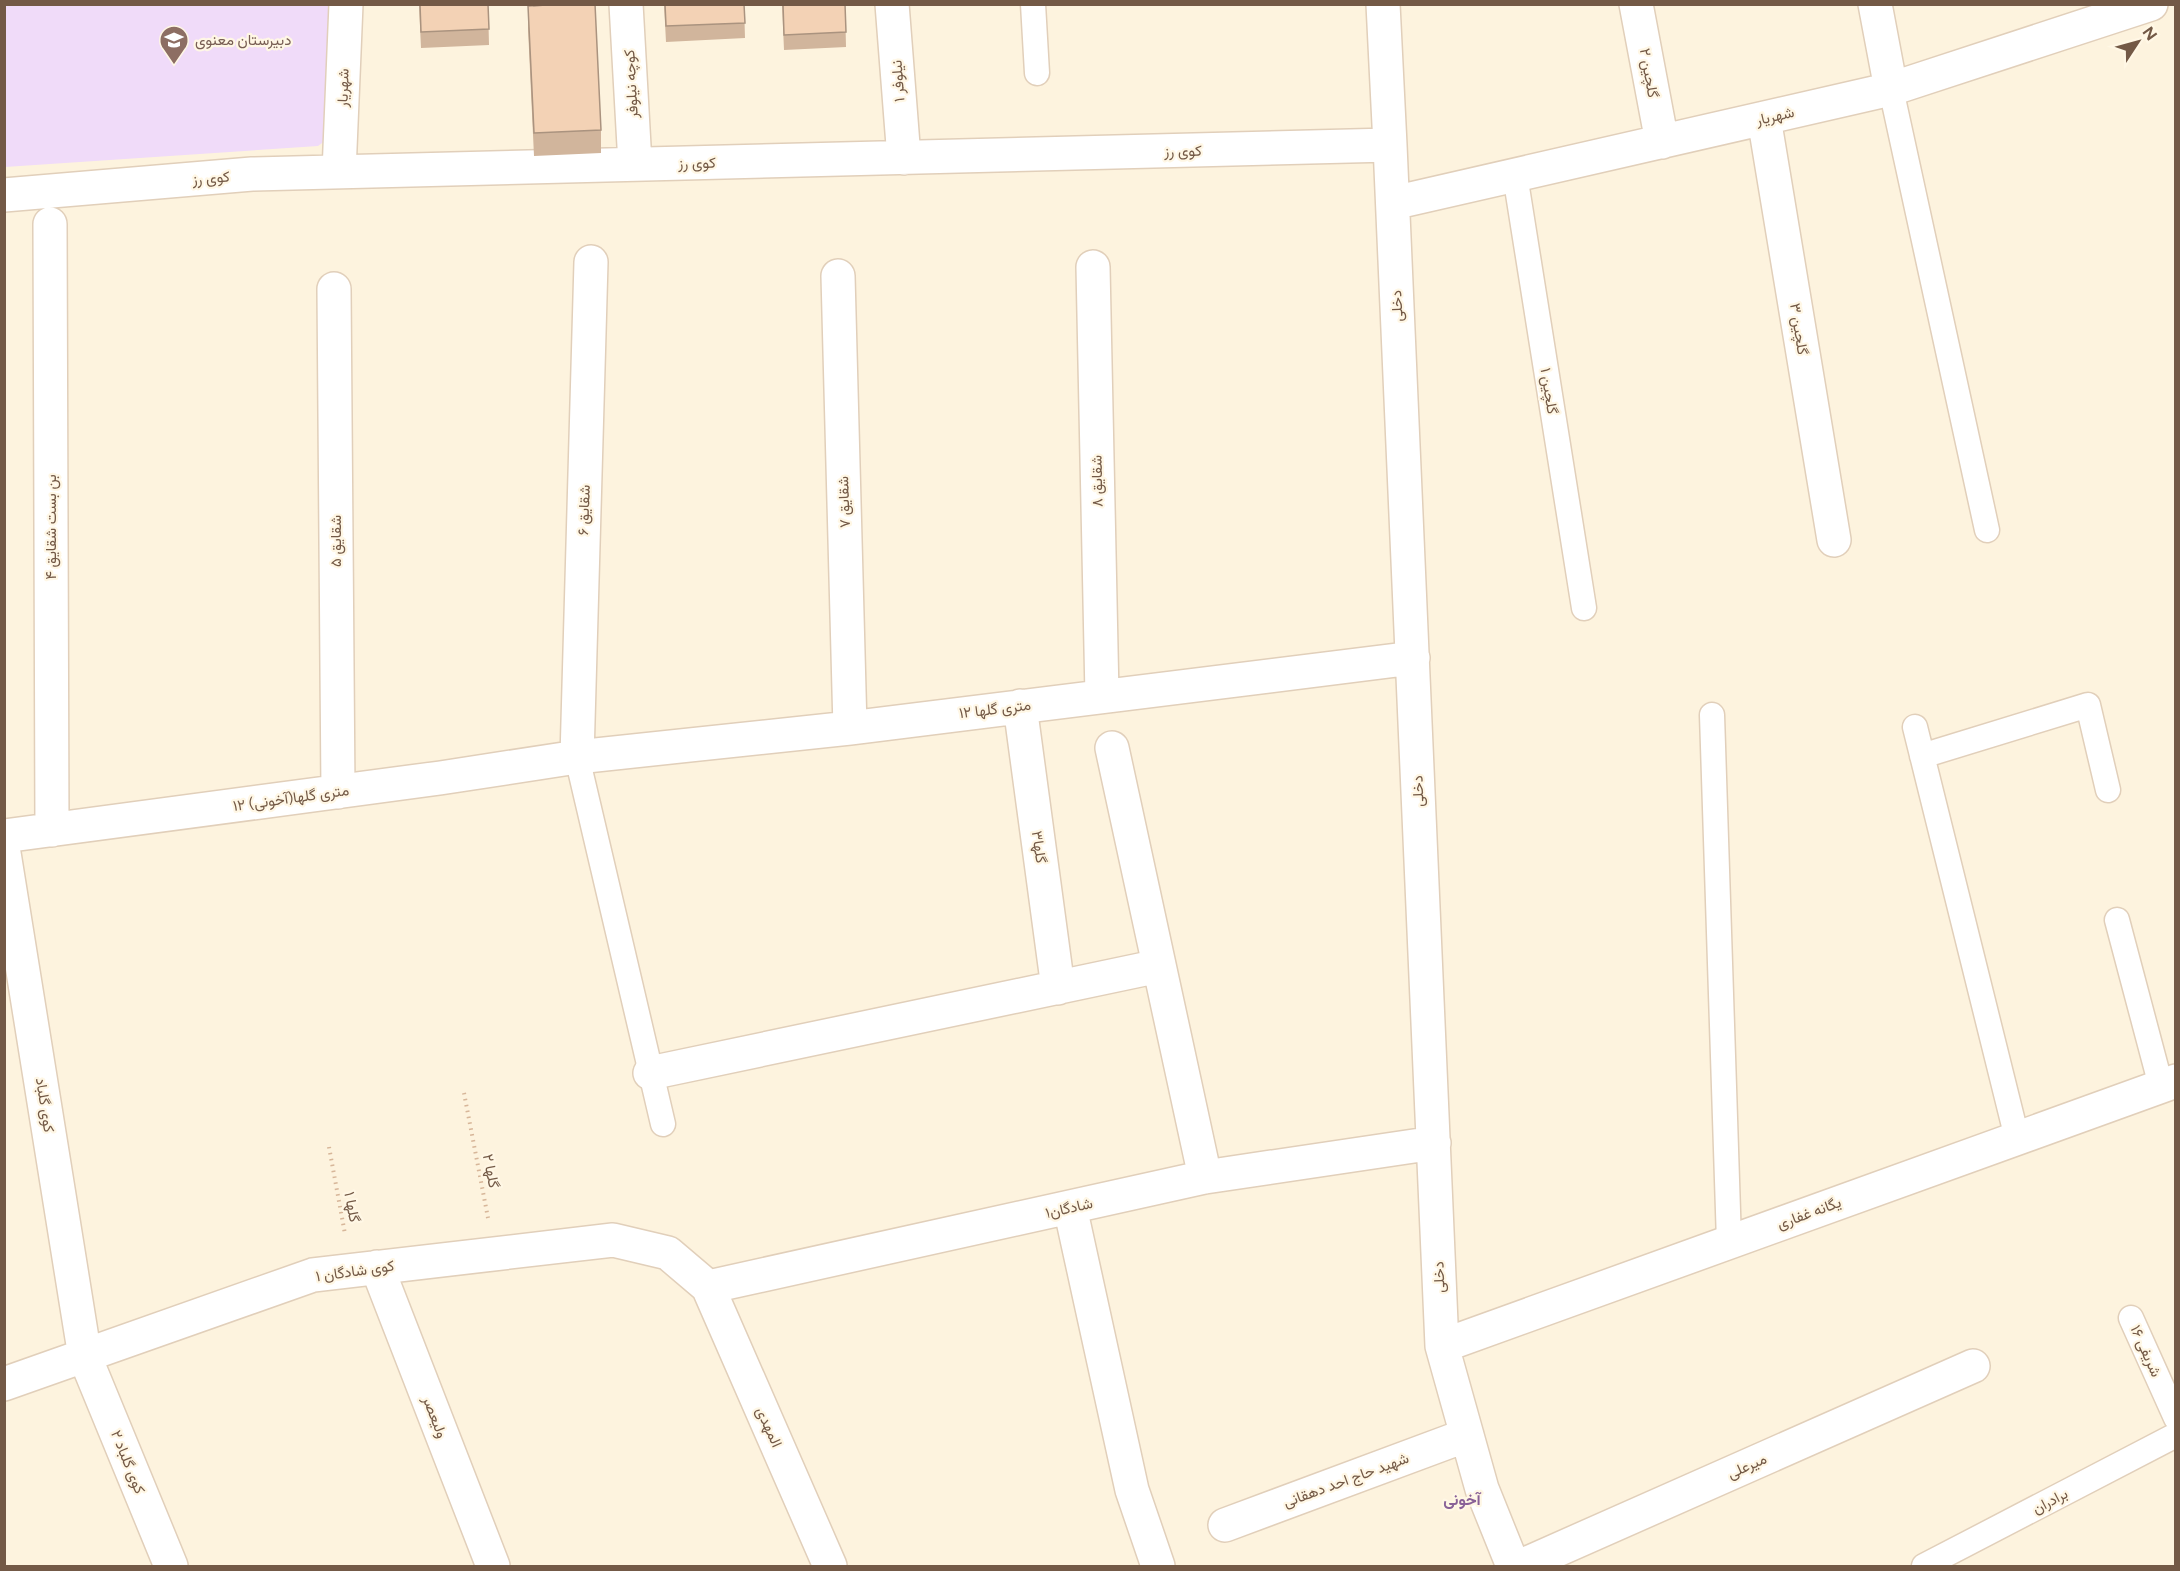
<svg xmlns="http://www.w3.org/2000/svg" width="2180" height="1571" font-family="Figtree,Vazirmatn,sans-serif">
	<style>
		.education { fill: #f0dbf9 }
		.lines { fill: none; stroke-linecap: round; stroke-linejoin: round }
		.service-casing { stroke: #e1cfba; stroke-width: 27 }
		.minor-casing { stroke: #e1cfba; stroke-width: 36 }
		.path { stroke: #d7b699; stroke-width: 4; stroke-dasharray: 1.5 4.5; stroke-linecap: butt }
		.service { stroke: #fff; stroke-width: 24 }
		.minor { stroke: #fff; stroke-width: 33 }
		.wall { fill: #d1b59c }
		.building { fill: #f3d2b5; stroke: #aa937f; stroke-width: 1.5 }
		.labels { text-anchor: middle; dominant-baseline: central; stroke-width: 4.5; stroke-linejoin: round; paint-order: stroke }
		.education-label { font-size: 15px; fill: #785e54; stroke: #fff7e5; text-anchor: start }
		.street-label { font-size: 15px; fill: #735946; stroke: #fff7e5 }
		.neighbourhood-label { font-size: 16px; font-weight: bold; fill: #896197; stroke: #fff7e5 }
	</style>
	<rect width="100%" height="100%" fill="#fdf3de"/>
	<path class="education" d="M5 5H343L344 127 318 146 5 167Z"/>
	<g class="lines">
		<g class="service-casing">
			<path id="service" d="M1033 4 1037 73
				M1891 89 1987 530
				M1515 175 1584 608
				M1712 715 1729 1242
				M1915 727 2017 1138
				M1922 756 2088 705 2108 790
				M577 757 663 1124
				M2117 920 2161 1086
				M2131 1318 2176 1418
				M1924 1566 2176 1435"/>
		</g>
		<g class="minor-casing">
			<path id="minor" d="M626 4 635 164
				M892 4 904 158
				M1383 4 1390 145 1442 1346 1482 1489 1513 1566
				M1636 4 1662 142
				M1875 4 1891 89
				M1764 118 1834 540
				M339 172 346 4
				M4 195 252 174 1390 145
				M1393 203 1891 89 2151 4
				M50 224 52 830
				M1093 267 1102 696
				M838 276 850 728
				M334 289 338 792
				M1020 706 1058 988
				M1112 748 1205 1177
				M577 757 591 262
				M4 836 440 778 577 757 850 728 1413 658
				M4 853 85 1357 171 1566
				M650 1073 1159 966
				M1070 1207 1132 1490 1158 1566
				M377 1267 493 1566
				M708 1287 1205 1177 1434 1143
				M1442 1346 2176 1081
				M4 1384 313 1275 613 1240 668 1253 708 1287 830 1566
				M1225 1525 1467 1435
				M1521 1566 1973 1366"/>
		</g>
		<path class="path" d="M464 1093 488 1218
			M329 1147 345 1234"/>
		<use href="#service" class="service"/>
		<use href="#minor" class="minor"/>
	</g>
	<path class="wall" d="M488 4 489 45 421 48 419 5Z
		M533 4H595L601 130V153L534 156 528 28V6H533Z
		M664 4H744L745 38 666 42Z
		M782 4H845L846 47 784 50Z"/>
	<path class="building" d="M420 4H488L489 29 421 32Z
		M534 4H558L534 6Z
		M557 4H595L601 130 534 133 528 6Z
		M665 4H744L745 23 666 26Z
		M783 4H845L846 32 784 35Z"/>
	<defs>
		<g id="school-pin" transform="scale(1.5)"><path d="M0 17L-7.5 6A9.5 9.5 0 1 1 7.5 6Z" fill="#8d6e63" stroke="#fff7e5"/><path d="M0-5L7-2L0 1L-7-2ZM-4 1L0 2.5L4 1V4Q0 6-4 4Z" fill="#fff"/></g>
	</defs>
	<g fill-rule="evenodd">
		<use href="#school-pin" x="174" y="40"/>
	</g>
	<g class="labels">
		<g class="education-label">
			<text x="195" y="40">دبیرستان معنوی</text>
		</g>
		<g class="street-label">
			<text transform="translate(1649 73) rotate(80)">گلچین ۲</text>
			<text transform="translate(898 81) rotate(-94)">نیلوفر ۱</text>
			<text transform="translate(631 84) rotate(-93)">کوچه نیلوفر</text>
			<text transform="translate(343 88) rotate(-88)">شهریار</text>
			<text transform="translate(1775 116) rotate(-13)">شهریار</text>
			<text transform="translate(1183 151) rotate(-1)">کوی رز</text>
			<text transform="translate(697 163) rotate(-1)">کوی رز</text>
			<text transform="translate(211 178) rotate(-5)">کوی رز</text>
			<text transform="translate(1397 306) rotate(-93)">دخلی</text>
			<text transform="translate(1799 329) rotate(81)">گلچین ۳</text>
			<text transform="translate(1549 391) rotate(81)">گلچین ۱</text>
			<text transform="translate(1097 481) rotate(-91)">شقایق ۸</text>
			<text transform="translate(844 502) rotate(-92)">شقایق ۷</text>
			<text transform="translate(584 510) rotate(-88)">شقایق ۶</text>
			<text transform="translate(51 527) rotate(-90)">بن بست شقایق ۴</text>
			<text transform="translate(336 541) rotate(-90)">شقایق ۵</text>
			<text transform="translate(995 709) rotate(-7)">۱۲ متری گلها</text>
			<text transform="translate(1418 791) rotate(-92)">دخلی</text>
			<text transform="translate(291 798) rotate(-8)">۱۲ متری گلها(آخونی)</text>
			<text transform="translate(1039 847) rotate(82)">گلها۳</text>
			<text transform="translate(45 1105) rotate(81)">کوی گلباد</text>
			<text transform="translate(491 1171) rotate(79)">گلها ۲</text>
			<text transform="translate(352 1207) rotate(79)">گلها ۱</text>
			<text transform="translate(1069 1208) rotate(-13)">شادگان۱</text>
			<text transform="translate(1809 1213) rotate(-20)">یگانه غفاری</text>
			<text transform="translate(355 1271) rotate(-8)">کوی شادگان ۱</text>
			<text transform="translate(1439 1277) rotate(-92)">دخلی</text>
			<text transform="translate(2146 1351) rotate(66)">شریفی ۱۶</text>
			<text transform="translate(435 1417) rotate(69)">ولیعصر</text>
			<text transform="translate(769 1427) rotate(66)">المهدی</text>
			<text transform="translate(128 1462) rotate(68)">کوی گلباد ۲</text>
			<text transform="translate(1747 1466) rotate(-24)">میرعلی</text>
			<text transform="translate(1346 1480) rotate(-20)">شهید حاج احد دهقانی</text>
			<text transform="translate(2050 1501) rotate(-28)">برادران</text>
		</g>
		<g class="neighbourhood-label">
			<text x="1462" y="1499">آخونی</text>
		</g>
	</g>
	<rect width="2180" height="1571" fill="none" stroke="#735946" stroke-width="12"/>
	<g transform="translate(2138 42) rotate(54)" stroke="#fff7e5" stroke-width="4.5" paint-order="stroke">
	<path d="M0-4.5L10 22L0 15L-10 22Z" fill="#735946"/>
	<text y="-9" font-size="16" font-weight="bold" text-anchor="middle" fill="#735946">N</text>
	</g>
</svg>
